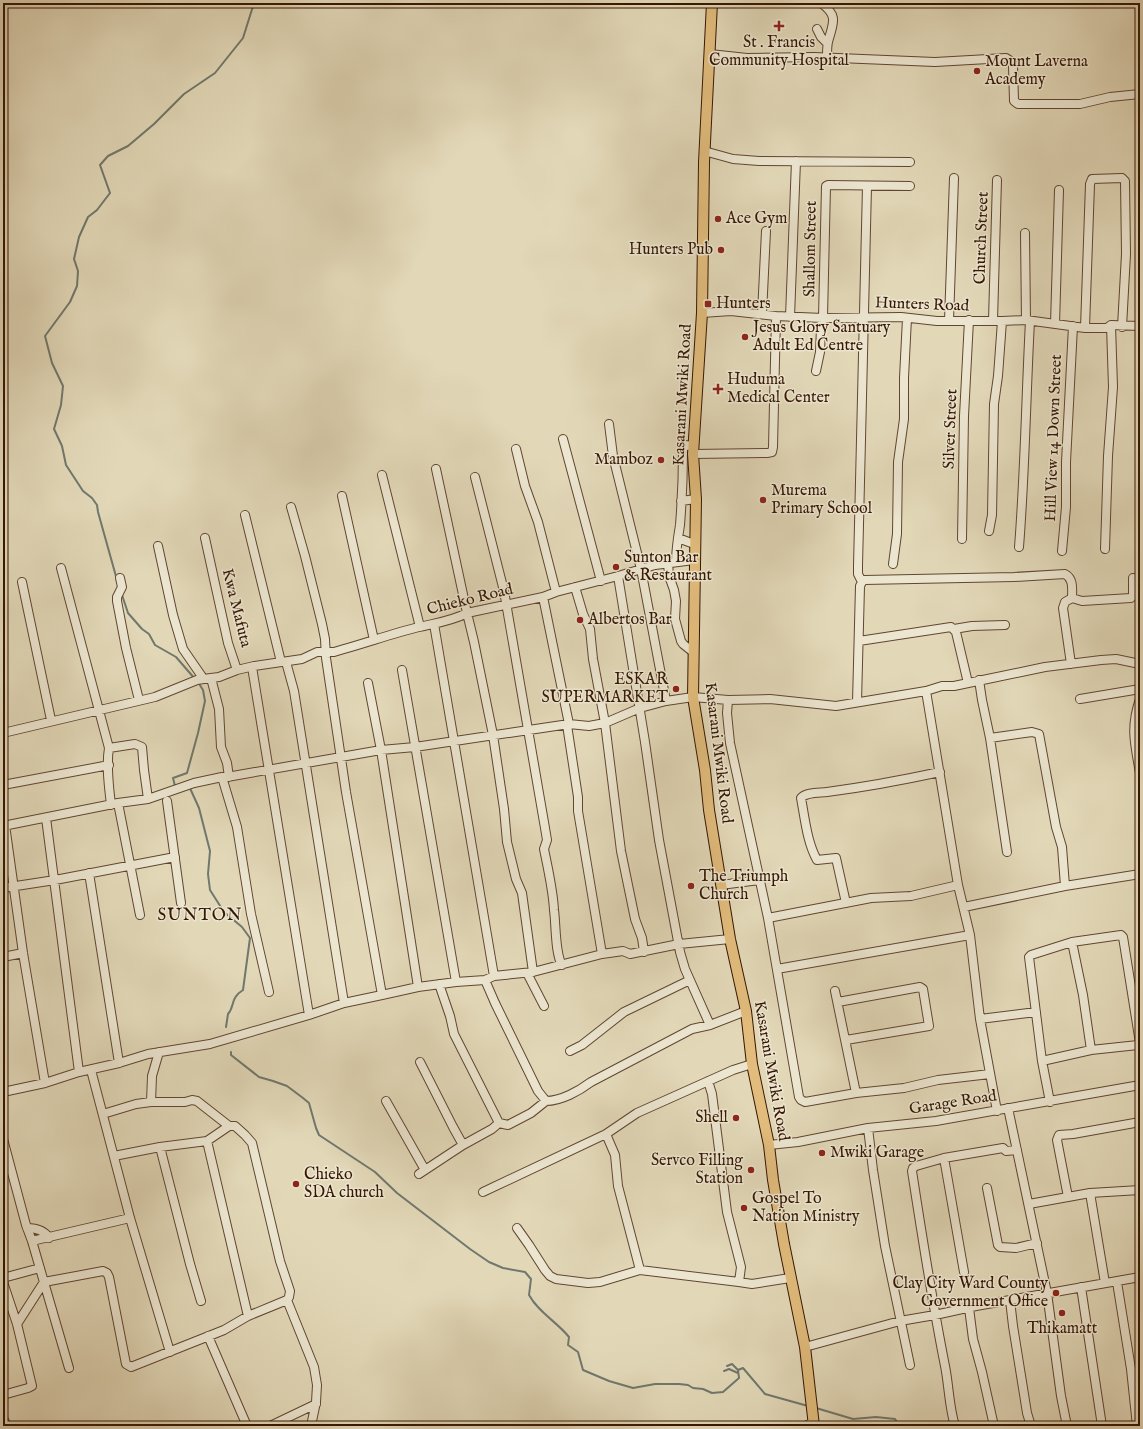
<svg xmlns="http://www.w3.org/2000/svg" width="1143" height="1429" font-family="'IM FELL English',serif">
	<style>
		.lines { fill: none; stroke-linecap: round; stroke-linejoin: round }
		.stream { stroke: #70786e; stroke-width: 2 }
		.minor-casing { stroke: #614630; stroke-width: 10 }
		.major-casing { stroke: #361603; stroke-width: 12 }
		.minor { stroke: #ece6d1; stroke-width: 8 }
		.major { stroke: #e1bc7c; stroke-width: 10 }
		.poi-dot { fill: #8f2418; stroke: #ece6d1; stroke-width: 1.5 }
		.labels { text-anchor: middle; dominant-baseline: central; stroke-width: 3; stroke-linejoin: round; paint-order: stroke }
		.poi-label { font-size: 16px; fill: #361603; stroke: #ece6d1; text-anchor: start }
		.street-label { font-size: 16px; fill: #361603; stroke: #ece6d1 }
		.neighbourhood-label { font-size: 17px; letter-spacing: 1px; fill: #361603; stroke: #ece6d1 }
	</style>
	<rect width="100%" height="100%" fill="#e2d8b8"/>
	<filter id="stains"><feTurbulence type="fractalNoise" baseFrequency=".005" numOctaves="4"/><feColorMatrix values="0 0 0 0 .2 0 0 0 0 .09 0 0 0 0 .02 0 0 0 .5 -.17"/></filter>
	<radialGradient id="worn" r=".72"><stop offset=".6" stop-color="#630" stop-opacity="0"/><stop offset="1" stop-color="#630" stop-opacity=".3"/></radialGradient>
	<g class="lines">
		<path class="stream" d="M117 580 98 512 97 505 92 498 83 491 66 465 62 446 54 429 61 405 63 386 52 363 45 336 70 302 77 286 78 271 74 259 79 237 88 217 97 210 110 193 100 165 108 156 128 146 154 124 184 94 215 73 243 38 254 3
			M122 595 128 613 142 629 149 634 155 645 176 657 195 679
			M176 786H175L173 778 187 773 198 733 205 701 203 690 198 682
			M189 786 199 808 210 851 208 874 210 890 224 912 242 927 250 938 243 990C230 998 235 1006 228 1014L226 1027
			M231 1052V1055L259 1077 273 1081 287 1086 303 1098 309 1103 316 1128 319 1135 375 1172 397 1193 470 1249 489 1262 503 1268 525 1272 531 1279 529 1295C539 1313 556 1321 569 1337L568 1345 578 1352 583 1370 609 1381 633 1388 655 1384H679L688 1385 693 1388 703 1389 712 1393 723 1392 739 1378 738 1370 743 1368 765 1394 808 1406
			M727 1366 732 1364 738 1370
			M724 1371 729 1369 738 1373
			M816 1408 853 1419 876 1417 895 1419 900 1426"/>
		<g class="minor-casing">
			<path id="minor" d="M821 3C839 16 833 23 828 42 827 46 827 52 827 58
				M817 29 821 37 827 43
				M710 54 747 58 814 57 935 62 1006 58 1012 62 1013 66 1014 101 1018 104H1080L1110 97 1140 94
				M704 151 733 159 759 161 910 162
				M1025 233 1026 320
				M702 313 731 311 776 316 823 318 901 317 937 321H1002L1026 320 1085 328H1107L1111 325 1140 326
				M762 314 766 231
				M790 317 796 161
				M949 321 954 178
				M993 321 997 180
				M1055 324 1059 190
				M1085 328 1090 184 1092 179 1122 178 1125 181 1126 254 1122 327
				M816 371 820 352 821 328 823 318 826 186 828 185 910 186
				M609 424 613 456 641 569 666 701
				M563 439 601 581
				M516 449 525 486 538 522 556 592
				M693 454 767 453 772 452 773 447 776 316
				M436 469 467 613 474 642 493 735 504 809 507 842 516 879 522 893 533 972
				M382 475 420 627
				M475 477 504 591 545 828 547 840 544 849C548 869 553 890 554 910 556 924 555 954 562 965
				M342 496 374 640
				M681 501 696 499
				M291 507 305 556 322 624 325 639 326 658 346 792 382 995
				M245 515 281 662
				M989 531 992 515 994 404 998 376 1002 321
				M205 538 228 643 237 670 254 666 302 659 317 652H334L344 649C369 642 394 633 419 627 436 623 452 621 467 613L543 597 556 592 618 576 655 565 694 560
				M678 538 694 544
				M962 539 964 416 969 320
				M158 546 173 615 183 649 203 678
				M1019 547C1025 472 1026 396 1030 321
				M1105 549 1108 456 1113 387 1111 325
				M1062 551 1066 507V462L1073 326
				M676 562C676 549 678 537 680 525 682 500 683 474 683 450L685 445 693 446
				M668 563 669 576 674 590 676 601 675 619 681 641 683 644 693 652
				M893 564 897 534 898 462 904 419V378L907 318
				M61 568 109 748C106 766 109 787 111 805
				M618 576 645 742 659 840 680 952 685 969 710 1025
				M120 578 122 587 117 597V601L126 648 139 700
				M22 582 51 720
				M862 582 858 574V566L867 186
				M575 587 583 614 590 629 593 659 605 723 621 851 635 919 642 938 644 952
				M543 597 569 724
				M1072 598 1082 601 1131 598 1133 595V578
				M434 624 494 976
				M954 629 972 626 1005 625
				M859 641 951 627 956 632 968 683
				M286 662 294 691 344 1003
				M252 667 309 1015
				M402 670 456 982
				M979 680 982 700 990 738 1007 852
				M368 683 381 750 418 987
				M926 691 958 885 970 935 980 1019 997 1111
				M1080 699 1140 689
				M1140 699C1130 728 1135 744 1140 773
				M728 700 727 713 730 743 768 918 799 1097 801 1100 805 1102 856 1093 904 1088 938 1080 990 1074
				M857 702 860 586 862 582 864 580 1014 577 1065 574C1074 579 1072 589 1072 598L1065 602 1063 608 1071 664
				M567 725 578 797V811L602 954
				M3 733 155 697 197 680 211 678
				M990 738 1032 732 1039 734 1056 827 1062 847 1065 886
				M109 748 135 744 142 747 144 770 148 799
				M222 777 237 827 251 914 269 992
				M229 777 227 763 221 747 219 709 211 678 219 677 237 670
				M3 785 109 765
				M167 801 181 903
				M118 803 140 915
				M46 818 79 1072
				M5 825 23 953 45 1083
				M3 826 118 803 148 799 194 783 222 777H227L381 750 415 747 569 724 589 726 605 723 640 708 666 701 693 697 728 700 770 699 836 706 926 691 942 686H954L1045 667 1101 660 1116 659 1140 664
				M89 873 119 1063
				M721 885 759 880
				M3 888 55 880 175 857
				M846 903 836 858 817 860C807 842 805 819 801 798 806 792 819 793 827 792 865 787 903 780 940 772
				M964 907 1065 886 1140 874
				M768 918 871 898 911 896 958 885
				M3 957 23 953
				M777 969 970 935
				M527 973 544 1006
				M485 980 495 1003 538 1091 546 1101C561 1101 579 1091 591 1082L692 1029 710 1025 746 1011
				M835 991 856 1093
				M838 1002 920 987 923 989 929 1026 846 1040
				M980 1019 1036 1012
				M570 1051 582 1045 624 1012 690 980
				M1042 1061 1091 1050
				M420 1062 453 1127 463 1145
				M91 1070 130 1218 170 1352
				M708 1081 712 1094 727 1212 741 1267 739 1282
				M3 1092 45 1083 79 1072 119 1063 148 1054 210 1044 309 1015 344 1003 382 995 418 987 456 982 485 980 494 976 533 972 602 954 623 951 630 954 679 944 730 939
				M386 1101 425 1170
				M151 1102 152 1076 159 1052
				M1050 1102 1042 1061 1029 957 1031 955 1072 942 1121 935 1123 937 1140 1043 1138 1045 1091 1050 1083 995 1072 942
				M1008 1108 1047 1293 1061 1396 1067 1426
				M103 1114 136 1104 151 1102H185L192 1100 197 1101 229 1126
				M499 1123 508 1125 531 1113 546 1101
				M868 1128 873 1170 885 1246 910 1365
				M606 1134 615 1155 618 1186 640 1270
				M3 1139 26 1225 32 1241 69 1368
				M207 1141 248 1316
				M769 1145 798 1142 868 1128 936 1121 1140 1085
				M160 1147 190 1264 201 1301
				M944 1158 964 1272
				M419 1174 463 1145 492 1129 499 1123 454 1034 450 1016 439 984
				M987 1188 998 1245 1000 1247 1016 1248 1037 1243
				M483 1192 606 1134 637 1113 733 1070 752 1064
				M1090 1193 1105 1283
				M1068 1197 1057 1140 1059 1135 1073 1134 1140 1122
				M1029 1204 1090 1193 1140 1190
				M27 1228C36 1228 44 1230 49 1238
				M517 1228 529 1245 545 1270 550 1276 556 1279 588 1283 600 1282 640 1270 739 1282 752 1284 790 1278
				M32 1241 130 1218
				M3 1278 40 1268
				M3 1282 17 1324 32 1386 28 1388 3 1395
				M1117 1282 1131 1369 1137 1426
				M1081 1287 1102 1426
				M287 1300 314 1367 317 1385 316 1402 311 1426
				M1010 1300 1013 1326 1027 1413 1031 1426
				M969 1308 973 1339 982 1372 994 1426
				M17 1324 44 1282 103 1271 107 1273 109 1277 126 1364 131 1367 224 1330 248 1316 287 1300 289 1297 290 1291 280 1261 252 1143 245 1135 235 1126H229L207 1141 160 1147 114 1156
				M208 1336 247 1426
				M805 1347 900 1321 935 1315 976 1306 1140 1277
				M3 1418 7 1426
				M270 1426 316 1404
				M805 1426 814 1422
				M955 1426C949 1407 949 1386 945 1366 932 1301 922 1236 912 1171L913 1168 916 1166 944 1158 1003 1148 1006 1151 1017 1150"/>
		</g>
		<g class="major-casing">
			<path id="major" d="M712 3 704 162 702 313 693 454 696 499 693 697 705 770 709 810 730 939 746 1011 752 1064 769 1145 773 1180 784 1244 805 1347 814 1426"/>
		</g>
		<use href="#minor" class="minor"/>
		<use href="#major" class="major"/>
	</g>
	<g class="poi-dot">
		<path d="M777 20h4v4h4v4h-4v4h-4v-4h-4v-4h4z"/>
		<circle cx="977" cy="71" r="4"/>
		<circle cx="718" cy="219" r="4"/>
		<circle cx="721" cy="250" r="4"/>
		<rect x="704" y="300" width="8" height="8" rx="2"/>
		<circle cx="745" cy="337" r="4"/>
		<path d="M716 383h4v4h4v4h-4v4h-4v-4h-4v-4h4z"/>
		<circle cx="661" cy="460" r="4"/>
		<circle cx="763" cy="500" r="4"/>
		<circle cx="616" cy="567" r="4"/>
		<circle cx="580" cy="620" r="4"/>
		<circle cx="676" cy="689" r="4"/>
		<circle cx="691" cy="886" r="4"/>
		<circle cx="736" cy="1118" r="4"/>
		<circle cx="822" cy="1153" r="4"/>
		<circle cx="751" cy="1170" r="4"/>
		<circle cx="296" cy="1184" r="4"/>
		<circle cx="744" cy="1208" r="4"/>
		<circle cx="1056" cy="1293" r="4"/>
		<circle cx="1062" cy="1313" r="4"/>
	</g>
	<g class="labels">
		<g class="poi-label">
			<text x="779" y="43" text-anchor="middle">St . Francis<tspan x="779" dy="18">Community Hospital</tspan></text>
			<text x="985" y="62">Mount Laverna<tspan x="985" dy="18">Academy</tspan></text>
			<text x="726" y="219">Ace Gym</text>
			<text x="713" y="250" text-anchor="end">Hunters Pub</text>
			<text x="716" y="304">Hunters</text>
			<text x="753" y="328">Jesus Glory Santuary<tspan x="753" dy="18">Adult Ed Centre</tspan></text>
			<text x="727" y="380">Huduma<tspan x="727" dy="18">Medical Center</tspan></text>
			<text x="653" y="460" text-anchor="end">Mamboz</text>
			<text x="771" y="491">Murema<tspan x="771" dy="18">Primary School</tspan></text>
			<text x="624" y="558">Sunton Bar<tspan x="624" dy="18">&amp; Restaurant</tspan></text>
			<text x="588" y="620">Albertos Bar</text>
			<text x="668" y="680" text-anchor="end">ESKAR<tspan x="668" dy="18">SUPERMARKET</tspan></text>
			<text x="699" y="877">The Triumph<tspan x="699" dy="18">Church</tspan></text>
			<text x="728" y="1118" text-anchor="end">Shell</text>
			<text x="830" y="1153">Mwiki Garage</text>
			<text x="743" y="1161" text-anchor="end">Servco Filling<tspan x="743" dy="18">Station</tspan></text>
			<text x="304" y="1175">Chieko<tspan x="304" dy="18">SDA church</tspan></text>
			<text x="752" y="1199">Gospel To<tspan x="752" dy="18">Nation Ministry</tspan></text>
			<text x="1048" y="1284" text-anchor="end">Clay City Ward County<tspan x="1048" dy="18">Government Office</tspan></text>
			<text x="1062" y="1329" text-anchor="middle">Thikamatt</text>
		</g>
		<g class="street-label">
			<text transform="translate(982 238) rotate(-88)">Church Street</text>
			<text transform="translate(811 249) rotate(-89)">Shallom Street</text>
			<text transform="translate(922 305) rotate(2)">Hunters Road</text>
			<text transform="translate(683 395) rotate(-87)">Kasarani Mwiki Road</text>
			<text transform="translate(951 429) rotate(-88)">Silver Street</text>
			<text transform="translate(1054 438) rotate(-88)">Hill View 14 Down Street</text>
			<text transform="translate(470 600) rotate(-14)">Chieko Road</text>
			<text transform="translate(236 608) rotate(76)">Kwa Mafuta</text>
			<text transform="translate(718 753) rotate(83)">Kasarani Mwiki Road</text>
			<text transform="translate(771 1071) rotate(80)">Kasarani Mwiki Road</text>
			<text transform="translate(953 1103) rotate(-9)">Garage Road</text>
		</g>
		<g class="neighbourhood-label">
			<text x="200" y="915">SUNTON</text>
		</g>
	</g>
	<rect width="1143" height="1429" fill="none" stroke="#e2d8b8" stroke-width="16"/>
	<rect x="4" y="4" width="1135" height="1421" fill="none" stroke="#361603" stroke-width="2"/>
	<rect x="8" y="8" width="1127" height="1413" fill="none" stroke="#361603"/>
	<rect width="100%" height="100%" filter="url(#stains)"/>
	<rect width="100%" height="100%" fill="url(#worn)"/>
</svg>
